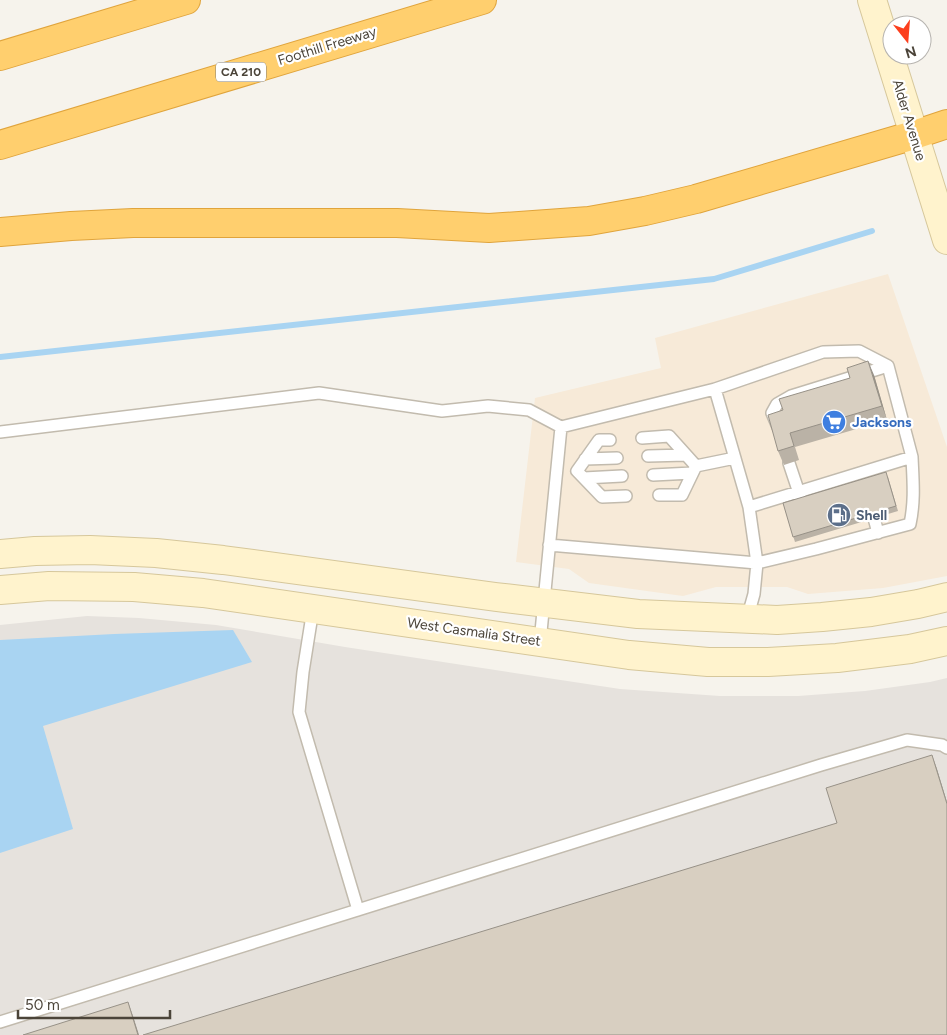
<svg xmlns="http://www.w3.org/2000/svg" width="947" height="1035" font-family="Figtree,sans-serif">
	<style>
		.commercial { fill: #f7ead8 }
		.industrial { fill: #e6e2dd }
		.water { fill: #a9d4f2 }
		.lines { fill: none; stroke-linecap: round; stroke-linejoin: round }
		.stream { stroke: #a9d4f2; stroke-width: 6 }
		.lane-casing { stroke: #c2bbae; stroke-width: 14 }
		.secondary-casing { stroke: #d6c79b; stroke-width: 30 }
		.highway-casing { stroke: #e0a43c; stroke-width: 30 }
		.lane { stroke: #fff; stroke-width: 11 }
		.secondary { stroke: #fff3cd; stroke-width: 28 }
		.highway { stroke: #ffcf6e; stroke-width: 28 }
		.wall { fill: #bab2a6 }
		.shaded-wall { fill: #979187 }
		.building { fill: #d8cfc1; stroke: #979187 }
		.labels { text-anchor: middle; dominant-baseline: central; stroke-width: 4.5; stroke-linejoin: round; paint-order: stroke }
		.shield { fill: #fff; stroke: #817c74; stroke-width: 1 }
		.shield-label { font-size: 12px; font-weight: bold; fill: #4b4439 }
		.street-label { font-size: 14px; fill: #4b4439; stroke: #fff }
		.shop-label { font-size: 14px; font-weight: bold; fill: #366cbe; stroke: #fff; text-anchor: start }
		.service-label { font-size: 14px; font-weight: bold; fill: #4e5e75; stroke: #fff; text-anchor: start }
	</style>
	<rect width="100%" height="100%" fill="#f6f3ec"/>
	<path class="commercial" d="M888 274 947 447V576L883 588 808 594 787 587H716L683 596 589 583 569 569 516 562 535 398 661 368 655 338Z"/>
	<path class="industrial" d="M87 616 139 618 216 625 345 647 620 689 720 696H798L865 691 930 682 947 678V1035H0V625Z"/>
	<path class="water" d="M233 630 252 662 43 726 73 829 0 853V640L114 634Z"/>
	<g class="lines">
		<path class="stream" d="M0 357 714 279 872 231"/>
		<g class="lane-casing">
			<path id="lane" d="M715 389 823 352 859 351 888 366 912 457
				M778 427 772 413 777 404 791 396 888 366
				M0 432 319 393 442 411 488 406 529 410 561 427 715 389 749 507 757 563 754 594 747 619
				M642 438 669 436 696 466 682 495H659
				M610 440H599L577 471 602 497 626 496
				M648 456 686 455
				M585 459 617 458
				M789 463 800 496
				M696 466 735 458
				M653 475 692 473
				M584 478 622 476
				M874 518 878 533
				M549 545 757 563 816 549 910 524C915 500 913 481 912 457L749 507
				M313 609 303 672 299 712 358 910
				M540 642 561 427
				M0 1022 821 765 907 740 942 745 947 748"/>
		</g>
		<g class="secondary-casing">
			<path id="secondary" d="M872 0 947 240
				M0 554 35 551 90 550 156 553 223 560 496 597 638 614 777 620 822 617 871 612 918 604 947 597
				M0 590 49 586 134 587 203 593 629 655 708 662H768L837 658 910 649 947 641"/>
		</g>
		<g class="highway-casing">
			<path id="highway" d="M0 56 186 0
				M0 145 482 0
				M0 232 71 226 133 223H397L489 228 589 221 645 211 696 199 914 135 947 124"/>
		</g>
		<use href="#lane" class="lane"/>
		<use href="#secondary" class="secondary"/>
		<use href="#highway" class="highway"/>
	</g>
	<path class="wall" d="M874 375 887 420 795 447 799 460 784 465 778 451 783 410Z
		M888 477 898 511 795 542 783 503Z"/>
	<path class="shaded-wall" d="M868 361 874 375 887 420 882 406Z
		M932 755 937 769 947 802V804Z
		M128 1002 133 1016 139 1035H138Z"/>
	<path class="building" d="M868 361 882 406 790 433 794 446 778 451 768 415 783 410 779 399 850 378 847 368Z
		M886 472 896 506 793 537 783 503Z
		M932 755 947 804V1035H143L837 823 826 788Z
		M128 1002 138 1035H23Z"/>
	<defs>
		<g id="supermarket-disc" transform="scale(1.25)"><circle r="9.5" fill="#3f7fe0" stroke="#fff"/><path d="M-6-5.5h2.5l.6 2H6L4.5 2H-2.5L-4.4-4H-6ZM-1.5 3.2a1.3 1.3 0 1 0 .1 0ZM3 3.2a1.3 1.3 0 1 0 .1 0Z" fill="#fff"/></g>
		<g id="fuel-disc" transform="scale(1.25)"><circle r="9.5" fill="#5c6f8a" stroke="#fff"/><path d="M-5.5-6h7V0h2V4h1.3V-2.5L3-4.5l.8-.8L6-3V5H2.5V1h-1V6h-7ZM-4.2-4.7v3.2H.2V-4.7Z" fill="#fff"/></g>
	</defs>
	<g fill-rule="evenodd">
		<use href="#supermarket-disc" x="834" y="422"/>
		<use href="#fuel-disc" x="839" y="515"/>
	</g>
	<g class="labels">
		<rect class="shield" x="216" y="62.5" width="50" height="19" rx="4"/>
		<g class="shield-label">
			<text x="241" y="72">CA 210</text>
		</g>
		<g class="street-label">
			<text transform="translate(327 46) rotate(-17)">Foothill Freeway</text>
			<text transform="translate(909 120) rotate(73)">Alder Avenue</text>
			<text transform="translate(474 632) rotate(8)">West Casmalia Street</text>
		</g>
		<g class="shop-label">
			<text x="852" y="422">Jacksons</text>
		</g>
		<g class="service-label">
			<text x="856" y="515">Shell</text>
		</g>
	</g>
	<g transform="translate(907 40) rotate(163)"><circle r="24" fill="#ffffff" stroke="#b7b4b0"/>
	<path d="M0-4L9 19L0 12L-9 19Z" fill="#fc3f1d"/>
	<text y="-8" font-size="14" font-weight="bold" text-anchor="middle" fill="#4b4439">N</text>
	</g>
	<path d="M18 1010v8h152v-8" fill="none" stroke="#4b4439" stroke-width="2.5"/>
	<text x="25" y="1010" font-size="15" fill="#4b4439" stroke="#ffffff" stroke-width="4" paint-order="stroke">50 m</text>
</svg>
